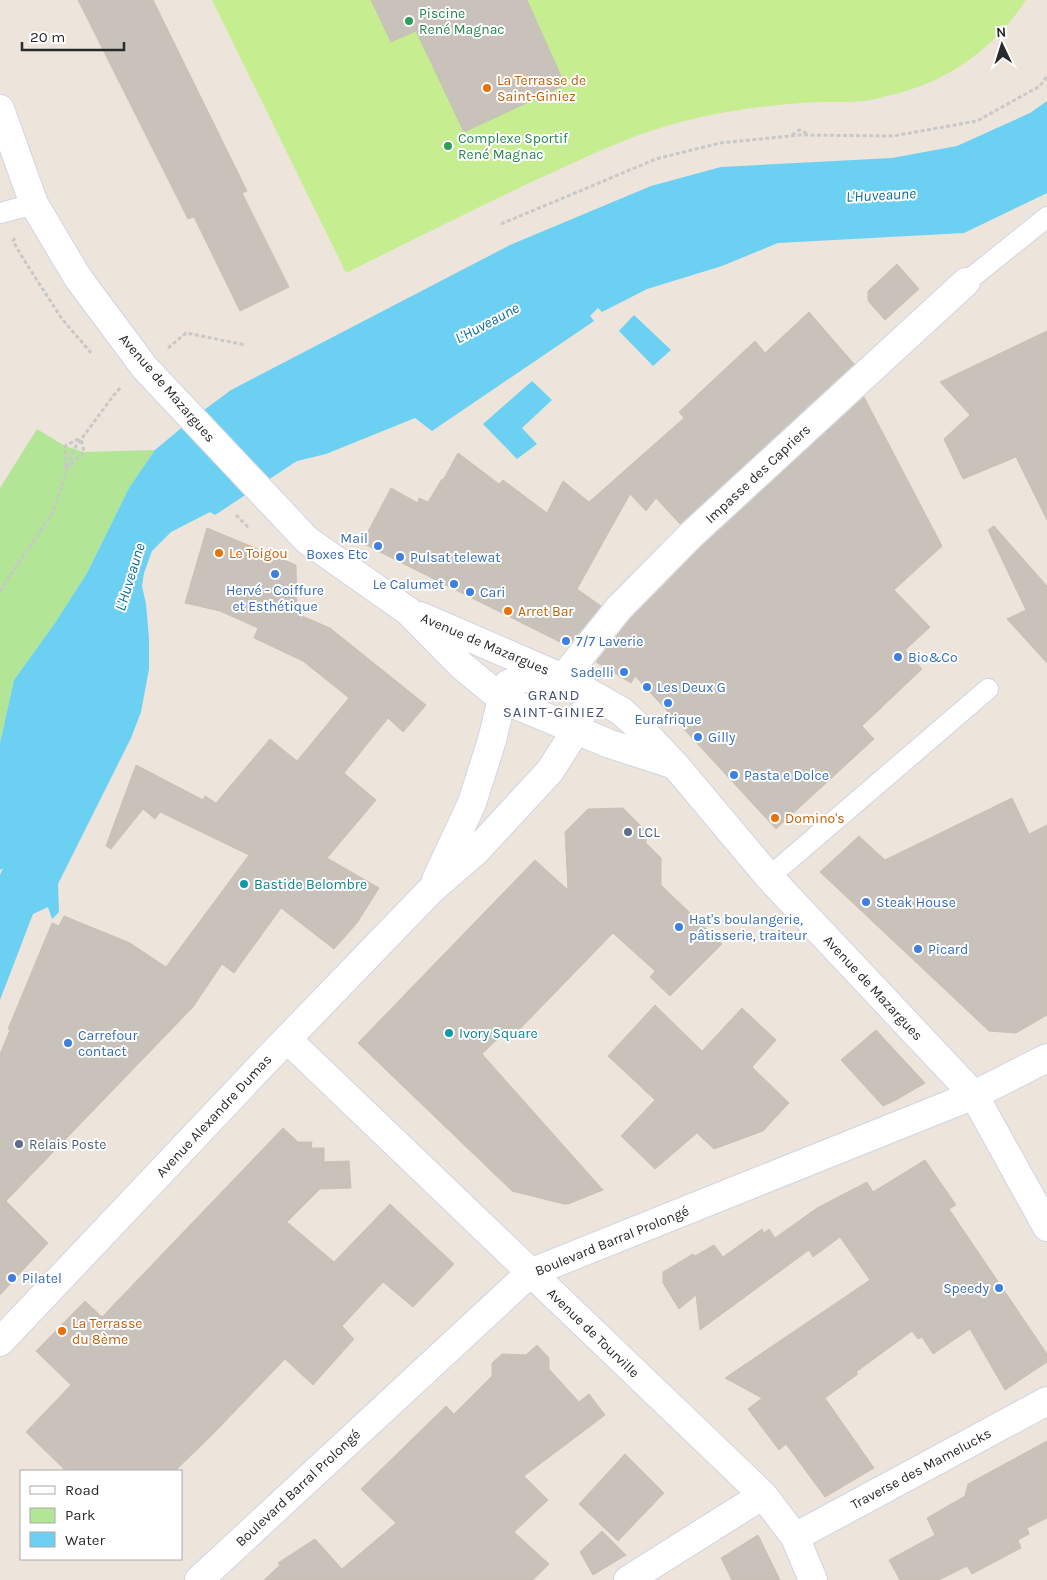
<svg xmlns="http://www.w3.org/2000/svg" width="1047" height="1580" font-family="Karla,sans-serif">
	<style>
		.green { fill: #b2e596 }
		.pitch { fill: #c7ed91 }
		.water { fill: #6bd0f2 }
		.building { fill: #c8c2bb; stroke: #c8c1b5 }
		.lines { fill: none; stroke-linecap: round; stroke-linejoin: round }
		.lane-casing { stroke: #d1d4e3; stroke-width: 22 }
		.street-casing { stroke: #d1d4e3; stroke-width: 30 }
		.secondary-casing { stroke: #d1d4e3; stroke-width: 30 }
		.path { stroke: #c8c8c8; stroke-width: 3; stroke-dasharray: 4 2.5; stroke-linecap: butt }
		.lane { stroke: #fff; stroke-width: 20 }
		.street { stroke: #fff; stroke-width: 28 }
		.secondary { stroke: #fff; stroke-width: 28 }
		.leisure-dot { fill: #2e9e5b; stroke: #fff; stroke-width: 2 }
		.food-dot { fill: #e8710a; stroke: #fff; stroke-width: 2 }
		.shop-dot { fill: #3f7fe0; stroke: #fff; stroke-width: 2 }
		.service-dot { fill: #5c6f8a; stroke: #fff; stroke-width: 2 }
		.culture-dot { fill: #0f9aa8; stroke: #fff; stroke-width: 2 }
		.labels { text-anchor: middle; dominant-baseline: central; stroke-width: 4; stroke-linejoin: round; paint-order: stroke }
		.leisure-label { font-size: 14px; fill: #27864d; stroke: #fff; text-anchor: start }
		.food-label { font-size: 14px; fill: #c56008; stroke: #fff; text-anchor: start }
		.street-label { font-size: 14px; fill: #2a2a2a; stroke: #fff }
		.shop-label { font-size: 14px; fill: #366cbe; stroke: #fff; text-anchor: start }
		.service-label { font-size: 14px; fill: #4e5e75; stroke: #fff; text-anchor: start }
		.culture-label { font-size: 14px; fill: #0d838f; stroke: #fff; text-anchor: start }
		.water-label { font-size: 15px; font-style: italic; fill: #096d9f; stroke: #fff }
		.neighbourhood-label { font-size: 15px; letter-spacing: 1px; fill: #49537c; stroke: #fff }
	</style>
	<rect width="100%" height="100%" fill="#ede5db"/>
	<path class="green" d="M37 429 65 446 84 452 155 450 129 488 87 573 55 623 14 680 0 743V488Z"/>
	<path class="pitch" d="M212 0H1026C993 50 946 83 887 96 879 98 870 101 862 101 842 103 821 101 801 103 746 107 692 116 639 135 606 147 574 163 542 177 476 208 411 241 346 273Z"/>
	<path class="water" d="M1047 101V193L964 233 778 243 722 266 647 289 602 312 598 308 590 316 594 321 432 431 415 418 326 454 297 461 215 515 210 512 171 532 152 551 144 573 142 586 146 604 149 638V669L141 712 131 738 58 884 59 912 52 919 48 907 33 914 0 1000V875L3 868 0 870V743L14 680 55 623 87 573 129 488 155 450 192 419 231 390 510 245 651 186 721 167 892 158 957 146 1030 113Z
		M634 315 671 350 653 366 619 331Z
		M532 381 552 400 522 428 537 444 517 459 483 424Z"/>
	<path class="building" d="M78 0H153L247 191 242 193 289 287 240 311 194 217 188 219Z
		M371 0H527L565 85 464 132 416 31 391 42Z
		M897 264 919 289 885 320 868 301V291Z
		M809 312 854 364 680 524 656 498 646 511 630 494 577 589 601 606 568 646 362 543 391 488 418 503 419 498 428 502 442 479 443 480 458 453 499 484 503 480 547 513 563 481 589 502 684 418 679 412 755 341 765 353Z
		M1047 331V520L1016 457 963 479 944 439 970 415 940 382Z
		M864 397 942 546 894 590 930 627 905 650 922 669 862 726 874 739 776 829 635 676 631 683 596 662 631 618 702 546Z
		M994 526 1047 586V663L1007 619 1026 610 988 530Z
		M207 528 296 565 297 614 330 628 426 705 403 732 388 718 344 773 376 800 327 858 379 888 357 923 334 949 281 908 234 973 222 964 193 1007 6 1201 48 1243 0 1295V1054L10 1030 8 1029 52 923 59 926 64 916 130 943 166 967 249 855 160 812 155 819 143 809 111 849 106 846 136 765 203 800 205 796 216 803 270 739 297 761 349 698 303 661 254 638 258 628 220 611 185 603Z
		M1012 798 1029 834 1047 825V1015L1016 1033 989 1031 820 872 859 836 885 860Z
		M623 808 646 831V843L661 858V885L722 944 670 996 650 977 655 971 613 933 515 1034 509 1028 482 1054 603 1190 568 1204H564L512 1191 358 1043 535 860 568 890 565 832 588 809Z
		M655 1005 702 1051 742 1008 776 1040 752 1067 789 1103 763 1131 714 1149 697 1133 655 1169 621 1136 655 1100 608 1056Z
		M876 1030 925 1083 896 1100 883 1106 841 1060Z
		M283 1128 298 1142H312L311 1148H324V1162L349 1161 351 1188 320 1189 287 1222 334 1262 390 1204 454 1264 413 1307 383 1282 342 1326 354 1339 313 1385 285 1359 213 1434 175 1471H66L26 1432 71 1385 36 1351 85 1301 102 1317Z
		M925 1160 956 1205 949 1209 1047 1354V1362L1005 1390 970 1329 933 1354 922 1337 918 1339 912 1331 856 1372 858 1374 825 1398 874 1468 825 1497 786 1444 779 1450 748 1409 762 1398 725 1378 870 1280 840 1237 813 1257 809 1250 700 1330 696 1295 679 1309 663 1283V1272L693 1254 695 1256 714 1245 723 1257 762 1229 764 1233 769 1229 775 1238 817 1208 867 1182 873 1192Z
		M537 1345 549 1358V1369L579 1402 589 1394 605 1415 524 1476 548 1500 514 1532 549 1564 533 1580H264L280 1565 278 1563 315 1539 342 1569 396 1523 361 1489 446 1406 454 1414 492 1376V1363L502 1354 526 1355Z
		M1047 1441V1518L1027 1528 1029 1534 1018 1540 1021 1548 972 1574 967 1566 939 1580H900L889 1560 935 1535 927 1518 965 1496 968 1484Z
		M625 1454 664 1493 618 1541 579 1504Z
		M602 1531 626 1555 593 1575 580 1552Z
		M758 1535 780 1580H732L721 1558Z"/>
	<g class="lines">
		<g class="lane-casing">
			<path id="lane" d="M0 213 34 204
				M966 282 1047 217
				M769 877 988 689"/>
		</g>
		<g class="street-casing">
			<path id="street" d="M563 678 619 608 691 535 966 282
				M287 1039 763 1495 795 1537 813 1580
				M795 1537 1047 1401
				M199 1580 530 1273 974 1095
				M628 1580 763 1495"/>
		</g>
		<g class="secondary-casing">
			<path id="secondary" d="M0 109 34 204 78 278 145 368 307 540 408 611 461 665 502 699 610 744 675 765
				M420 616 563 678 621 711 642 730 675 765 769 877 974 1095 1047 1227
				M436 880 472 803 492 740 502 699 508 684 524 678H557
				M974 1095 1047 1058
				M0 1342 261 1066 431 890 476 851 550 771 576 730 581 715"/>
		</g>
		<path class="path" d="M792 135 799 130 809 134
			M501 224 656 159 720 143 800 135 893 136 977 121 1040 86 1047 76
			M15 238 13 241 24 260 62 319 92 354
			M168 348 186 333 246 345
			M66 467 65 446 80 438
			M66 469 84 452 81 438
			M236 515 247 526 250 527
			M0 591 53 512 74 449 113 396 121 387"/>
		<use href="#lane" class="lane"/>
		<use href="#street" class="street"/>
		<use href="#secondary" class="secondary"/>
	</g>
	<g class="leisure-dot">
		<circle cx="409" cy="21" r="5"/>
		<circle cx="448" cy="146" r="5"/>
	</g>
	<g class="food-dot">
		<circle cx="487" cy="88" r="5"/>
		<circle cx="219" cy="553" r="5"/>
		<circle cx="508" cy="611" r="5"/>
		<circle cx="775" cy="818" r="5"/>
		<circle cx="62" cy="1331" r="5"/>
	</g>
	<g class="shop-dot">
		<circle cx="378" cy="546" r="5"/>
		<circle cx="400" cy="557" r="5"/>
		<circle cx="275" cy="574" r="5"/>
		<circle cx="454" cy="584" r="5"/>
		<circle cx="470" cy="592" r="5"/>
		<circle cx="566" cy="641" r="5"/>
		<circle cx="898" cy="657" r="5"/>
		<circle cx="624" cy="672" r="5"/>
		<circle cx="647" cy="687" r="5"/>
		<circle cx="668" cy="703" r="5"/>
		<circle cx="698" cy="737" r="5"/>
		<circle cx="734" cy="775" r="5"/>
		<circle cx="866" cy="902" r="5"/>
		<circle cx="679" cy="927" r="5"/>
		<circle cx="918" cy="949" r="5"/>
		<circle cx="68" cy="1043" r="5"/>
		<circle cx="12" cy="1278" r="5"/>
		<circle cx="999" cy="1288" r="5"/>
	</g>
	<g class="service-dot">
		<circle cx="628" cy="832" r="5"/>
		<circle cx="19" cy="1144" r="5"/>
	</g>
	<g class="culture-dot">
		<circle cx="244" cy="884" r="5"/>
		<circle cx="449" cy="1033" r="5"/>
	</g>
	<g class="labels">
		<g class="leisure-label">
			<text x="419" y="13">Piscine<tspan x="419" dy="16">René Magnac</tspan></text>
			<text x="458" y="138">Complexe Sportif<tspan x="458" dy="16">René Magnac</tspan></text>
		</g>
		<g class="food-label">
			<text x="497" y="80">La Terrasse de<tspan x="497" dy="16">Saint-Giniez</tspan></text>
			<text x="229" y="553">Le Toigou</text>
			<text x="518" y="611">Arret Bar</text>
			<text x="785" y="818">Domino's</text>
			<text x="72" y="1323">La Terrasse<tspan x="72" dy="16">du 8ème</tspan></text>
		</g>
		<g class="street-label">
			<text transform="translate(167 388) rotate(49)">Avenue de Mazargues</text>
			<text transform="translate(758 474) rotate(-43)">Impasse des Capriers</text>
			<text transform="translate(485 644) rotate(23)">Avenue de Mazargues</text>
			<text transform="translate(873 988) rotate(47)">Avenue de Mazargues</text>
			<text transform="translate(214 1116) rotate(-47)">Avenue Alexandre Dumas</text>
			<text transform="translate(612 1241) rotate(-22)">Boulevard Barral Prolongé</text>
			<text transform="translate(593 1333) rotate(44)">Avenue de Tourville</text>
			<text transform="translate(921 1469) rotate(-28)">Traverse des Mamelucks</text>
			<text transform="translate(298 1488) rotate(-43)">Boulevard Barral Prolongé</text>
		</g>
		<g class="shop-label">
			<text x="368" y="538" text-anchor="end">Mail<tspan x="368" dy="16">Boxes Etc</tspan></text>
			<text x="410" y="557">Pulsat telewat</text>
			<text x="444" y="584" text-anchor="end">Le Calumet</text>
			<text x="275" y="590" text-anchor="middle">Hervé - Coiffure<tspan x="275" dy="16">et Esthétique</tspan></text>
			<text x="480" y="592">Cari</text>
			<text x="576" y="641">7/7 Laverie</text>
			<text x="908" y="657">Bio&amp;Co</text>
			<text x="614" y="672" text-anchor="end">Sadelli</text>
			<text x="657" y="687">Les Deux G</text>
			<text x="668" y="719" text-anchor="middle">Eurafrique</text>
			<text x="708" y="737">Gilly</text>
			<text x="744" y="775">Pasta e Dolce</text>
			<text x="876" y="902">Steak House</text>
			<text x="689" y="919">Hat's boulangerie,<tspan x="689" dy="16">pâtisserie, traiteur</tspan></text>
			<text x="928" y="949">Picard</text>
			<text x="78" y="1035">Carrefour<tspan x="78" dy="16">contact</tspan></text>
			<text x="22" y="1278">Pilatel</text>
			<text x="989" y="1288" text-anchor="end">Speedy</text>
		</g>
		<g class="service-label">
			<text x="638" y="832">LCL</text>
			<text x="29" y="1144">Relais Poste</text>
		</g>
		<g class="culture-label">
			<text x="254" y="884">Bastide Belombre</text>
			<text x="459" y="1033">Ivory Square</text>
		</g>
		<g class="water-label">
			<text transform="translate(881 195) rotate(-3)">L'Huveaune</text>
			<text transform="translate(487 323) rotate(-28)">L'Huveaune</text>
			<text transform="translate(130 577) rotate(-73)">L'Huveaune</text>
		</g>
		<g class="neighbourhood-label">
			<text x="554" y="695">GRAND<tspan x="554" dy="17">SAINT-GINIEZ</tspan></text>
		</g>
	</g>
	<rect x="20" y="1470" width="162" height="90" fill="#ffffff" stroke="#aaaaaa"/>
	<rect x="30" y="1486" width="25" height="8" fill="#ffffff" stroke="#aaaaaa"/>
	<text x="65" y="1495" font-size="15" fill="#2a2a2a">Road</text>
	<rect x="30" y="1508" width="25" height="15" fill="#b2e596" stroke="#aaaaaa"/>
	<text x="65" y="1520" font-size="15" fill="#2a2a2a">Park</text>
	<rect x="30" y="1532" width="25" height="15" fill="#6bd0f2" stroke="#aaaaaa"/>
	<text x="65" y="1545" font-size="15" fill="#2a2a2a">Water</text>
	<g transform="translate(1002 45) rotate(356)" stroke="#ffffff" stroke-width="4" paint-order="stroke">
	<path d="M0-4L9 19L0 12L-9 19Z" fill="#2a2a2a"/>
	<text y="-8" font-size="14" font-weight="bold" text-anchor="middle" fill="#2a2a2a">N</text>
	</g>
	<path d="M22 42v8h102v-8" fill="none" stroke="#2a2a2a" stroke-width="2.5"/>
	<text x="30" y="42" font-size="15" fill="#2a2a2a" stroke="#ffffff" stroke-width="4" paint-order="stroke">20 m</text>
</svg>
